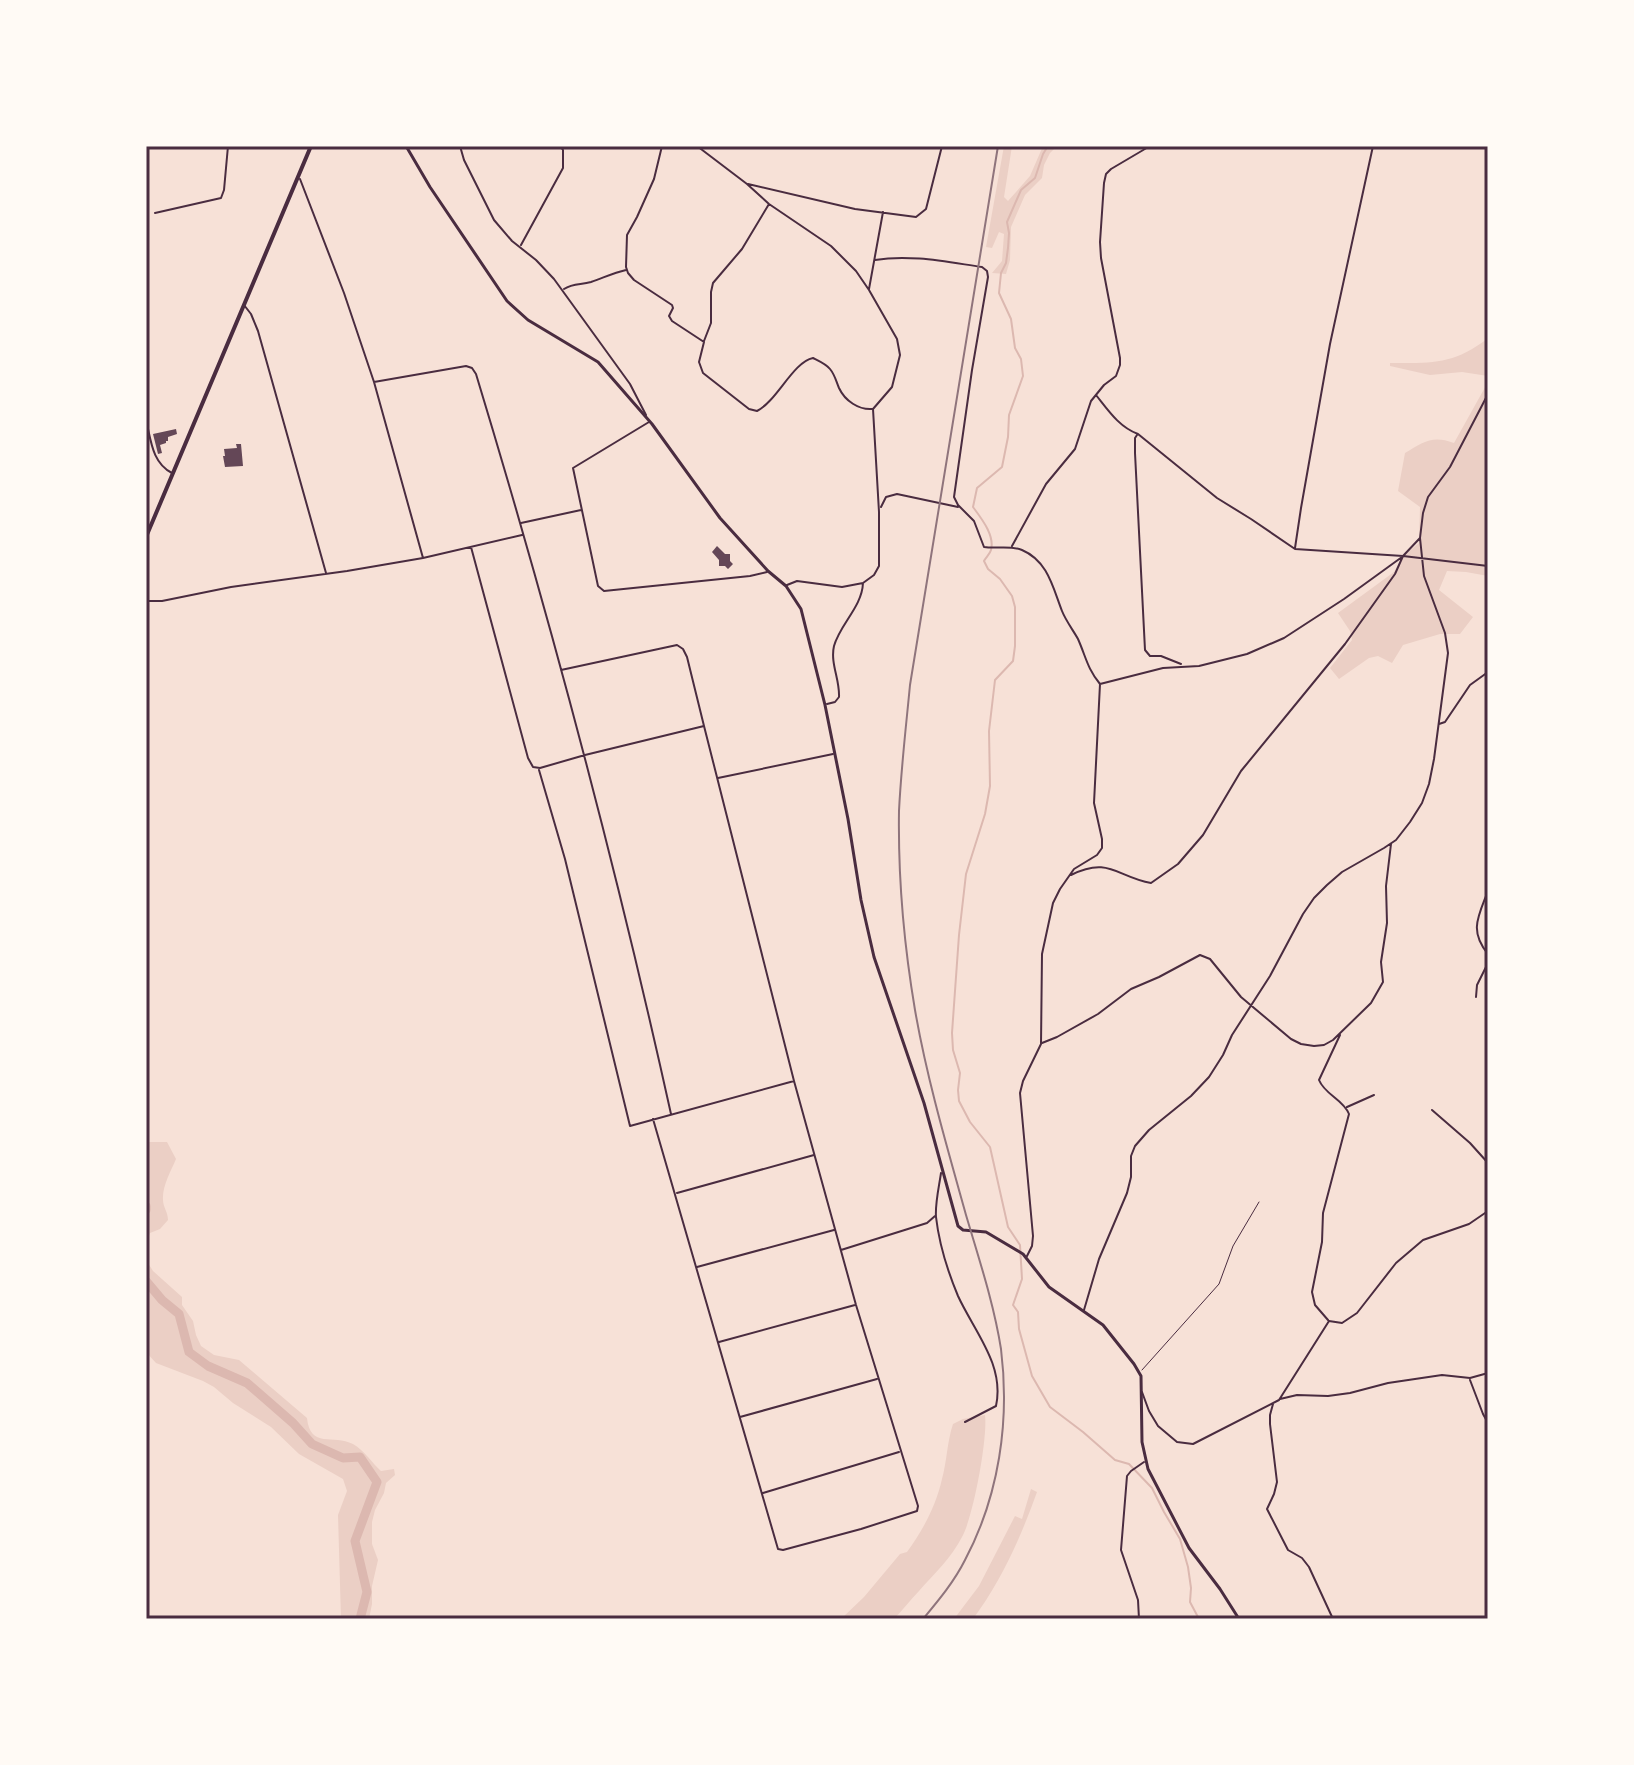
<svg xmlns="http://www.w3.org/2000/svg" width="1634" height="1765" font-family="Mulish,sans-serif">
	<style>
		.green { fill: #ebcfc5 }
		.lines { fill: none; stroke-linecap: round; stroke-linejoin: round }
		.stream { stroke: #dcb8b0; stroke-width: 2 }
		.river { stroke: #dcb8b0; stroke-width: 9 }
		.building { fill: #644757 }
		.service { stroke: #4a2c40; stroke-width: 1 }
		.minor { stroke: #4a2c40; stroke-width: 2 }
		.tertiary { stroke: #4a2c40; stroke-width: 3 }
		.primary { stroke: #4a2c40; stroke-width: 4 }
		.rail { stroke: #8f747c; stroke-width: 2 }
		.neatline { fill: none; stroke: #4a2c40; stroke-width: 3 }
	</style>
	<rect width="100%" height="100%" fill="#f7e1d7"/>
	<path class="green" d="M1004 146H1012L1004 197 1008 201 1030 176 1043 146H1057L1050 153 1044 165 1042 178 1025 195 1011 227 1010 260 1006 274 992 273 1002 261 1004 234 999 232 992 248 986 247Z
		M1488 338V376L1462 372 1430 375 1390 366V363C1431 363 1454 365 1488 338Z
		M1488 382V576L1466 572 1447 571 1439 590 1473 617 1460 634H1440L1403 645 1392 663 1378 656 1369 658 1339 679 1330 668 1352 640 1350 631 1338 613 1394 572 1403 556 1419 543 1420 507 1398 491 1405 453C1424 442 1432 435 1454 443Z
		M146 1142H167L176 1159C171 1171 162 1186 163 1200 163 1207 168 1212 168 1220L160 1229 150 1233 146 1245Z
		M146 1260 153 1271 182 1297V1305L193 1321 196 1335 201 1346 214 1355 239 1360 307 1418C310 1449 333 1434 353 1444 365 1451 371 1462 381 1471L394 1469 395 1475 386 1483 384 1493 375 1510 372 1522V1544L378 1560 372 1586V1604L369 1619H341L338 1515 347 1491 343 1479 299 1454 271 1427 233 1403 214 1387 203 1381 156 1363 146 1352Z
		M985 1415C988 1438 973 1518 962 1537 952 1557 934 1574 919 1591 910 1600 903 1610 894 1619H841L864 1597 900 1554 907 1552C923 1530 936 1506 942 1479 947 1461 947 1442 953 1424L963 1419Z
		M1031 1489 1037 1492C1021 1537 1001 1581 973 1619H954L979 1586 1015 1516 1022 1519Z"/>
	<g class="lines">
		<path class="stream" d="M1048 146 1043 154 1035 178 1021 190 1007 222 1009 233 1008 248 1006 263 1001 273 999 293 1011 319 1015 348 1021 359 1023 376 1009 415 1008 437 1002 467 977 488 973 507C981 518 995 535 991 550 990 554 986 557 984 561L988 569 1000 579 1012 596 1015 607V646L1013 661 995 680 989 731 990 786 985 814 966 874 959 935 952 1033 953 1050 960 1073 958 1090 959 1101 970 1122 990 1147 1008 1227 1020 1245 1022 1279 1013 1305 1018 1312 1019 1329 1032 1376 1050 1407 1083 1432 1115 1460 1129 1464 1152 1488 1164 1512 1180 1539 1188 1567 1191 1588 1190 1602 1199 1619"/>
		<path class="river" d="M146 1206V1210
			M146 1281 162 1300 179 1314 189 1352 208 1366 247 1383 293 1423 312 1444 343 1458 360 1457 377 1482 355 1541 367 1592 360 1619"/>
	</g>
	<path class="building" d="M176 429 177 434 168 437V441H166V443L160 445 162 453 158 454 153 434Z
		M236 444H241L243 466 225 467 223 456H225L224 449 237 448Z
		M717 546 725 554H730V561L733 564 728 569 725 566H719V560L712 552Z"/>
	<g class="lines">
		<path class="service" d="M1142 1370 1219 1284 1233 1246 1259 1202"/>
		<path class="minor" d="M460 146 464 160 494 220 512 241 536 260 554 279 630 384 646 415
			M662 146 654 179 637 217 627 235 626 267 628 273 634 280 672 305 673 308 669 316 672 321 704 342 699 362 703 373 749 409 757 411C777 401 793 362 813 358 819 361 826 364 830 369 835 375 836 381 839 388 845 401 859 410 872 409
			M697 146 747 184 769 204 831 246 856 271 869 290 897 339 900 355 892 387 873 409 879 512V566L874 575 863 583 842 587 797 581 787 585
			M300 179 344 293 374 382 423 558
			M748 184 855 209 916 217 926 209 942 146
			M155 213 221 198 224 190 228 146
			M521 245 563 168V150L560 146
			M875 260C910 254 947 262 982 267L987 271 988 277 972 370 954 497 958 505 974 521 984 547C997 549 1010 545 1022 550 1048 561 1053 588 1062 611 1066 621 1073 630 1078 639 1086 657 1087 668 1100 684L1094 803 1102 839V848L1097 855 1074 869 1060 889 1053 903 1042 954 1041 1044 1023 1081 1020 1093 1033 1236 1032 1246 1027 1256
			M564 289C573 283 581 285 591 282 603 278 613 273 626 270
			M869 289 883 212
			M244 305 251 314 258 331 326 573
			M704 341 711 323V292L713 283 742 249 769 204
			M374 382 466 366 472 368 476 374C550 618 616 865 671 1114
			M1096 395C1108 410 1119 427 1138 434L1217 498 1251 519 1295 549 1403 556 1488 566
			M146 420C151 440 152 463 172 473
			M649 422 573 468 598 586 604 591 750 576 767 572
			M1137 435 1135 438V453L1145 650 1150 656H1161L1181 664
			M881 507 886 497 897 494 958 507
			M521 523 581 510
			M1012 546 1046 484 1075 449 1091 401 1104 385 1116 376 1120 365V358L1101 258 1100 242 1104 183 1106 174 1111 169 1150 146
			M471 547 528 758 533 767 540 768 585 755 704 726 687 657 683 649 677 645 561 670
			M1295 548 1301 508 1330 344 1373 146
			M146 601H162L231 587 347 571 423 558 522 535
			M1100 684 1163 668 1199 666 1247 654 1284 638 1344 599 1402 557
			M827 704 835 702 839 697C840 680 830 663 834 646 840 624 862 607 863 583
			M1439 724 1445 722 1470 685 1488 672
			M539 770 565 859 630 1126 794 1081
			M718 778 833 754
			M1071 875C1109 856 1117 877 1151 883L1178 864 1203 835 1241 771 1345 644 1395 574 1403 556 1420 538
			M1488 891C1478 917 1469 931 1488 954
			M1476 997 1477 985 1488 963
			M1042 1043 1057 1037 1098 1014 1131 989 1159 977 1200 955 1210 959 1241 997 1291 1039 1301 1044 1314 1046 1324 1045 1333 1040 1371 1003 1383 982 1381 962 1387 923 1386 886 1391 844
			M1347 1107 1374 1095
			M1432 1110 1470 1143 1488 1163
			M653 1119 778 1549 783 1550 861 1529 917 1511 918 1506 856 1305 794 1081 704 726
			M941 1173C939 1187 935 1203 936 1217 939 1243 948 1272 958 1296 974 1331 1005 1365 996 1406L965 1422
			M677 1193 814 1155
			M841 1250 927 1223 935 1216
			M697 1267 834 1230
			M1084 1310 1099 1259 1127 1193 1131 1177V1156L1135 1146 1149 1130 1191 1096 1209 1077 1223 1055 1232 1035 1270 976 1303 914 1314 898 1327 885 1342 872 1384 848 1396 840 1410 822 1422 803 1429 784 1434 759 1448 653 1445 633 1424 576 1420 538 1423 513 1428 497 1450 467 1488 394
			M1328 1320 1315 1305 1312 1292 1322 1242 1323 1213 1349 1114C1343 1099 1325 1095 1319 1080L1340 1035
			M719 1342 855 1305
			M1470 1380 1483 1414 1488 1423
			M1142 1392 1149 1411 1158 1426 1177 1442 1193 1444 1279 1400 1329 1321 1342 1323 1357 1313 1396 1263 1423 1240 1469 1224 1488 1211
			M1280 1399 1297 1395 1328 1396 1350 1393 1388 1383 1442 1375 1470 1378 1488 1373
			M1273 1404 1270 1415V1424L1277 1482 1274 1494 1267 1509 1288 1550 1302 1558 1309 1567 1333 1619
			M740 1417 877 1379
			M763 1493 899 1452
			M1139 1619 1138 1600 1121 1550 1127 1476 1131 1471 1144 1462"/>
		<path class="tertiary" d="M406 146 430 187 507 301 528 320 598 362 652 424 720 518 768 571 786 586 801 609 825 705 848 819 861 900 874 957 924 1103 958 1226 963 1230 986 1232 1023 1254 1049 1287 1103 1325 1134 1364 1141 1376 1142 1442 1148 1469 1189 1548 1220 1589 1239 1619"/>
		<path class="primary" d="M146 537 311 146"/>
		<path class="rail" d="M923 1619C938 1601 954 1582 965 1560 999 1496 1010 1421 1001 1349 994 1304 979 1259 966 1215 947 1147 927 1079 915 1010 904 945 898 877 899 811 901 769 906 727 910 685L998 146"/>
	</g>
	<rect width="1634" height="1765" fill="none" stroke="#fffaf5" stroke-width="296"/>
	<rect x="148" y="148" width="1338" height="1469" class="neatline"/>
</svg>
